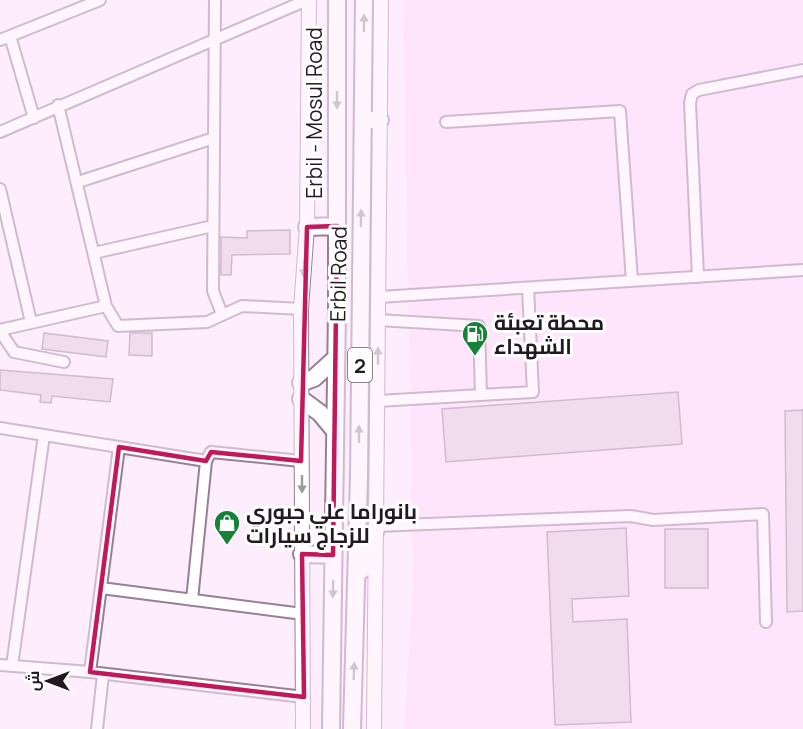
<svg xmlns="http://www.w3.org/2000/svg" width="803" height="729" font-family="Manrope,Cairo,sans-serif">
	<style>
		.built { fill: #fedcfb }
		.building { fill: #e3c7e1; stroke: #998097; stroke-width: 1.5 }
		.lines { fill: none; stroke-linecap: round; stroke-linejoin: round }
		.minor-casing { stroke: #987f96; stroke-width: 14 }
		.major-casing { stroke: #987f96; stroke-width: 16 }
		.highway-casing { stroke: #987f96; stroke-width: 20 }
		.minor { stroke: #fff; stroke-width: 10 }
		.major { stroke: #fff; stroke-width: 14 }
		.highway { stroke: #fff; stroke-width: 16 }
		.oneway { fill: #9c989c }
		.marked { fill: none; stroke: #c2185b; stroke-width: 4.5; stroke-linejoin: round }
		.labels { text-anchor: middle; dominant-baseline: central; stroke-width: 6; stroke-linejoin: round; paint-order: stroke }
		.shield { fill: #fff; stroke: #655e64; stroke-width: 1.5 }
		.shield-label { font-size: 20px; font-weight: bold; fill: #231922 }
		.street-label { font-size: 21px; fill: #231922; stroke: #fff }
		.poi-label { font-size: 21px; font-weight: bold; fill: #231922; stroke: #fff; text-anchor: start }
	</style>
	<rect width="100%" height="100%" fill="#feedfc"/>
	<path class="built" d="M403 0H803V729H404L413 582Z"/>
	<path class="building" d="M290 230V254L232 255 231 275H221V237L247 238V231Z
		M44 333 108 341 106 357 42 349Z
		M130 333H152V356L129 355Z
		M0 370 113 379 110 402 52 396 51 403 40 402 41 395 0 390Z
		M678 392 682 444 446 462 442 409Z
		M803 410V611L787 612 785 411Z
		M626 528 629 596 572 599 573 622 627 619 631 722 555 725 547 532Z
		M665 529H708V588H665Z"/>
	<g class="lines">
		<g class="minor-casing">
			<path id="minor" d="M215 0 213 291 222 314
				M10 36 34 118
				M0 40 100 0
				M58 105 106 306
				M446 122 620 111 632 281
				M0 132 307 0
				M78 182 214 138
				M0 189 31 322
				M94 253 213 226
				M698 277 690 103 692 94 699 90 803 70
				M379 297 803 270
				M378 320 479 326 481 395
				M0 330 106 306 118 326 207 322 242 306 301 309
				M0 331 14 352 64 362
				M378 401 533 392 528 288
				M0 428 206 461 211 452 301 461
				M377 526 631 516 653 520 763 514 766 622
				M101 588 303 614
				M192 600 206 461
				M0 665 90 672 304 697
				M12 666 44 435
				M90 672 119 447
				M97 729 103 675"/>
		</g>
		<g class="major-casing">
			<path id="major" d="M303 729 301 309 307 227 309 0
				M374 729 381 0"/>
		</g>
		<g class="highway-casing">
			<path id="highway" d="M363 120H380
				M307 227 337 226
				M301 383 314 378 336 358
				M301 399 320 413 335 431
				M302 554 333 555
				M362 570 377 526
				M331 729 337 310V0
				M352 729 359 476 364 0"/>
		</g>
		<use href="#minor" class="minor"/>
		<use href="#major" class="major"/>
		<use href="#highway" class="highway"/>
	</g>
	<defs><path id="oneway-solid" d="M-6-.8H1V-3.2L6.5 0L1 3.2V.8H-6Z" transform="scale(1.5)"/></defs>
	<g class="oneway">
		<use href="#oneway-solid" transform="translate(364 23) rotate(-89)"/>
		<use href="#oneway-solid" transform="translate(337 100) rotate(90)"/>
		<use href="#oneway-solid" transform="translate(361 218) rotate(-89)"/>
		<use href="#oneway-solid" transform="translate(304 268) rotate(94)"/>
		<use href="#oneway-solid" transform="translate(378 356) rotate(-90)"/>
		<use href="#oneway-solid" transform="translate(359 434) rotate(-90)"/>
		<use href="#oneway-solid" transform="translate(302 484) rotate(90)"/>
		<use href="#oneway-solid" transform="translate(333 589) rotate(91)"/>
		<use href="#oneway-solid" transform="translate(354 671) rotate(-88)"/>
	</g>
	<path d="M0 0H803V729H0ZM337 226 333 555 302 554 304 697 90 672 119 447 206 461 211 452 301 461 307 227Z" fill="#feedfc" fill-opacity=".55" fill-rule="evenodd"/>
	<path class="marked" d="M337 226 333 555 302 554 304 697 90 672 119 447 206 461 211 452 301 461 307 227Z"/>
	<defs>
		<g id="fuel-pin" transform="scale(1.35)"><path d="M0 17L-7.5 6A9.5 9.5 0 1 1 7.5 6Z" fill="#158238" stroke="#fff"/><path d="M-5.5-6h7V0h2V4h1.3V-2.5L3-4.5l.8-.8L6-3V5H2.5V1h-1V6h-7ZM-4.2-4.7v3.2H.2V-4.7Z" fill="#fff"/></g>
		<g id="shop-pin" transform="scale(1.35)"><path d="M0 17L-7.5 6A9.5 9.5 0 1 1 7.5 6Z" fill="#158238" stroke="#fff"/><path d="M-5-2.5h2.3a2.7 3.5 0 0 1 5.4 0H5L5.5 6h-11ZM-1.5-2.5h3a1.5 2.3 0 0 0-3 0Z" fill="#fff"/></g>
	</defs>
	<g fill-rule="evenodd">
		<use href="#fuel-pin" x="475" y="334"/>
		<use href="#shop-pin" x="227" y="523"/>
	</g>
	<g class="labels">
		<rect class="shield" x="348" y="348" width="24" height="34" rx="4.5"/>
		<g class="shield-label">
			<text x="360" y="365">2</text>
		</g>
		<g class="street-label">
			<text transform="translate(314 113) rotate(-90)">Erbil - Mosul Road</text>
			<text transform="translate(338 274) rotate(-89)">Erbil Road</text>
		</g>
		<g class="poi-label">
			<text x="494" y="322">محطة تعبئة<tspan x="494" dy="24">الشهداء</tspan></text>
			<text x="246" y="511">بانوراما علي جبوري<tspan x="246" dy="24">للزجاج سيارات</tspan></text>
		</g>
	</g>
	<g transform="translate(48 681) rotate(270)" stroke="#ffffff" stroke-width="4.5" paint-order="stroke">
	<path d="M0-4.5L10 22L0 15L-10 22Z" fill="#231922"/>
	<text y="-9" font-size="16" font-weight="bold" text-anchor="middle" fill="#231922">ش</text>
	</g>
</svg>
